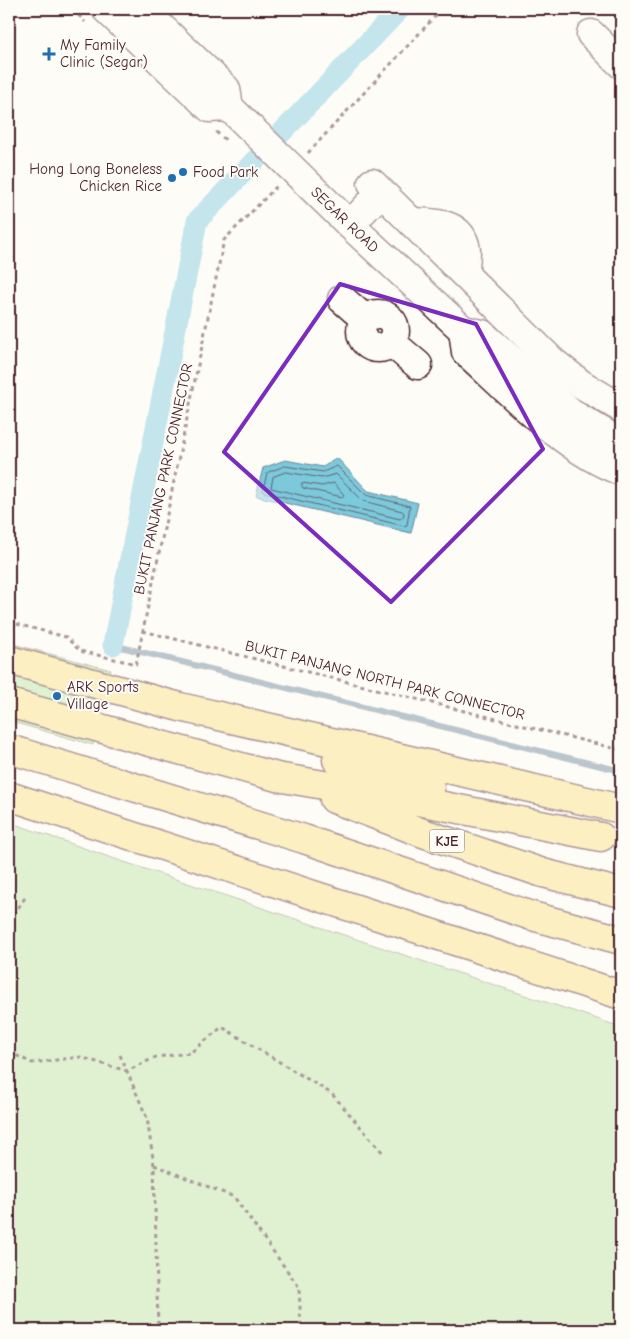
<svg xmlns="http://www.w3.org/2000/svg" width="630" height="1339" font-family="'Comic Neue',sans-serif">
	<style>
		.green { fill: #bae5a1; stroke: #828266 }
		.water { fill: #7cc9db; stroke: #688595 }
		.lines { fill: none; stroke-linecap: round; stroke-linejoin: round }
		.shore { stroke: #5e6371; stroke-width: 1 }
		.stream { stroke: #688595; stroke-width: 6 }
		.canal { stroke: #7cc9db; stroke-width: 21 }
		.minor-casing { stroke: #4a1f2b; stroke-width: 31 }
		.highway-casing { stroke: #4a1f2b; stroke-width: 31 }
		.path { stroke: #4a1f2b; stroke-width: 3; stroke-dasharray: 4 4; stroke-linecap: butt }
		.minor { stroke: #fdfcf7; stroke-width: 28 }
		.highway { stroke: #fbe080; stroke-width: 28 }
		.marked { fill: none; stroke: #7b2cbf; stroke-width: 4; stroke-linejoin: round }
		.poi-dot { fill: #1f6fb2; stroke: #fdfcf7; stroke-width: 2 }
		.labels { text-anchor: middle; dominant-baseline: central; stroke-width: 4; stroke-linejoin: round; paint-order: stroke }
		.shield { fill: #fdfcf7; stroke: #806168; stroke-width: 1 }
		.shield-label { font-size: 14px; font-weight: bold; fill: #4a1f2b }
		.poi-label { font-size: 15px; fill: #4a1f2b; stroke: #fdfcf7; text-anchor: start }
		.street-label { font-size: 15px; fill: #4a1f2b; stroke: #fdfcf7 }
	</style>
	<rect width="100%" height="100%" fill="#fdfcf7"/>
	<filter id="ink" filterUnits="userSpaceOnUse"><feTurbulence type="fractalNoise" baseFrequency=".02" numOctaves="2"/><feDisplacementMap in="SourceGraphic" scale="10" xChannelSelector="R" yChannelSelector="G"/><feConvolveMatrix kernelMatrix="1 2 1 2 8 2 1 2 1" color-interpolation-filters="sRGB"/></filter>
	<g filter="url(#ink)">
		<path class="green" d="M9 643 111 670 93 745 9 721Z
			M9 822 112 858 621 1027V1330H9Z"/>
		<path class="water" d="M337 458 368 491 418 503 411 533 256 496 263 468 285 460 323 467Z"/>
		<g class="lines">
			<path class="shore" d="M285 466 323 472 337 466 366 495 410 506 407 525 404 526 264 492 263 490 267 473Z
				M286 472 322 478 336 474 363 501 402 511 404 513 403 517 400 519 271 488 273 477Z
				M302 483 322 486 334 483 344 495 342 497 303 488 302 486Z"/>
			<path class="stream" d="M113 645 621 771"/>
			<path class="canal" d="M113 645 197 221 400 9"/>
			<g class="minor-casing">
				<g id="minor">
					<path d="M106 9 210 108 229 107"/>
					<path id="s1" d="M142 9 226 89 229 107 350 225 463 330 482 334 574 415 621 443"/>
					<path d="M591 34 621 64"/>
					<path d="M372 183 553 362 581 384 621 408"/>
					<path d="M412 222C433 223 462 221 466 250 466 258 465 266 465 274"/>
					<path d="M350 225 381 192"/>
					<path d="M342 299 365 319"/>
					<circle cx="378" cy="331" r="17"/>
					<path d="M463 330 466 352C510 392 565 451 621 471"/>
					<path d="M391 342 418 365"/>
				</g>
			</g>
			<g class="highway-casing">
				<path id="highway" d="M9 660 180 707 621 809
					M9 703 277 777 423 802 601 837
					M9 749 304 839 532 916 621 940
					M337 760 430 788
					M9 796 621 995
					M334 799 423 833 543 873 621 893"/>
			</g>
			<path class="path" d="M73 9 85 22
				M216 132 227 141
				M308 153 442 9
				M9 622 66 637 80 651 136 664 224 240 278 185
				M143 631 621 750
				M9 921 27 895
				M9 1052 32 1063 80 1057 127 1071 156 1057 190 1053 222 1027 332 1094 384 1154
				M120 1055 147 1118 154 1165 158 1330
				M154 1165 234 1197 299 1287 301 1330"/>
			<use href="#minor" class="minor"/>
			<use href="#highway" class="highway"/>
		</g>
	</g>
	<path d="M0 0H630V1339H0ZM340 284 476 324 543 449 391 602 224 452Z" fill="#fdfcf7" fill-opacity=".55" fill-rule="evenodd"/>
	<path class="marked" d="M340 284 476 324 543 449 391 602 224 452Z"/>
	<g class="poi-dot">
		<path d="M46.5 46.5h5v5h5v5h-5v5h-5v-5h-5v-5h5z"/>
		<circle cx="183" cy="172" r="5"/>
		<circle cx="172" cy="178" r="5"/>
		<circle cx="57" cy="696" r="5"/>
	</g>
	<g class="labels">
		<rect class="shield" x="429.5" y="829.5" width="35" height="23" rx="4"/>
		<g class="shield-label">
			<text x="447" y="841">KJE</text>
		</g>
		<g class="poi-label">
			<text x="60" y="45">My Family<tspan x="60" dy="17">Clinic (Segar)</tspan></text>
			<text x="162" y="169" text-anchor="end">Hong Long Boneless<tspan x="162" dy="17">Chicken Rice</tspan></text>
			<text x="193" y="172">Food Park</text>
			<text x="67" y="687">ARK Sports<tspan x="67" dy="17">Village</tspan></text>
		</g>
		<g class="street-label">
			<text stroke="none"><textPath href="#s1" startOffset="296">SEGAR ROAD</textPath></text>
			<text transform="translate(163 479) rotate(-78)">BUKIT PANJANG PARK CONNECTOR</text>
			<text transform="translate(385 680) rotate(14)">BUKIT PANJANG NORTH PARK CONNECTOR</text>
		</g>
	</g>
	<rect width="630" height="1339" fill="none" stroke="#fdfcf7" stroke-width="30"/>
	<rect x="15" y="15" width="600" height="1309" fill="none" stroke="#4a1f2b" stroke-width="2" filter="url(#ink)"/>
</svg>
